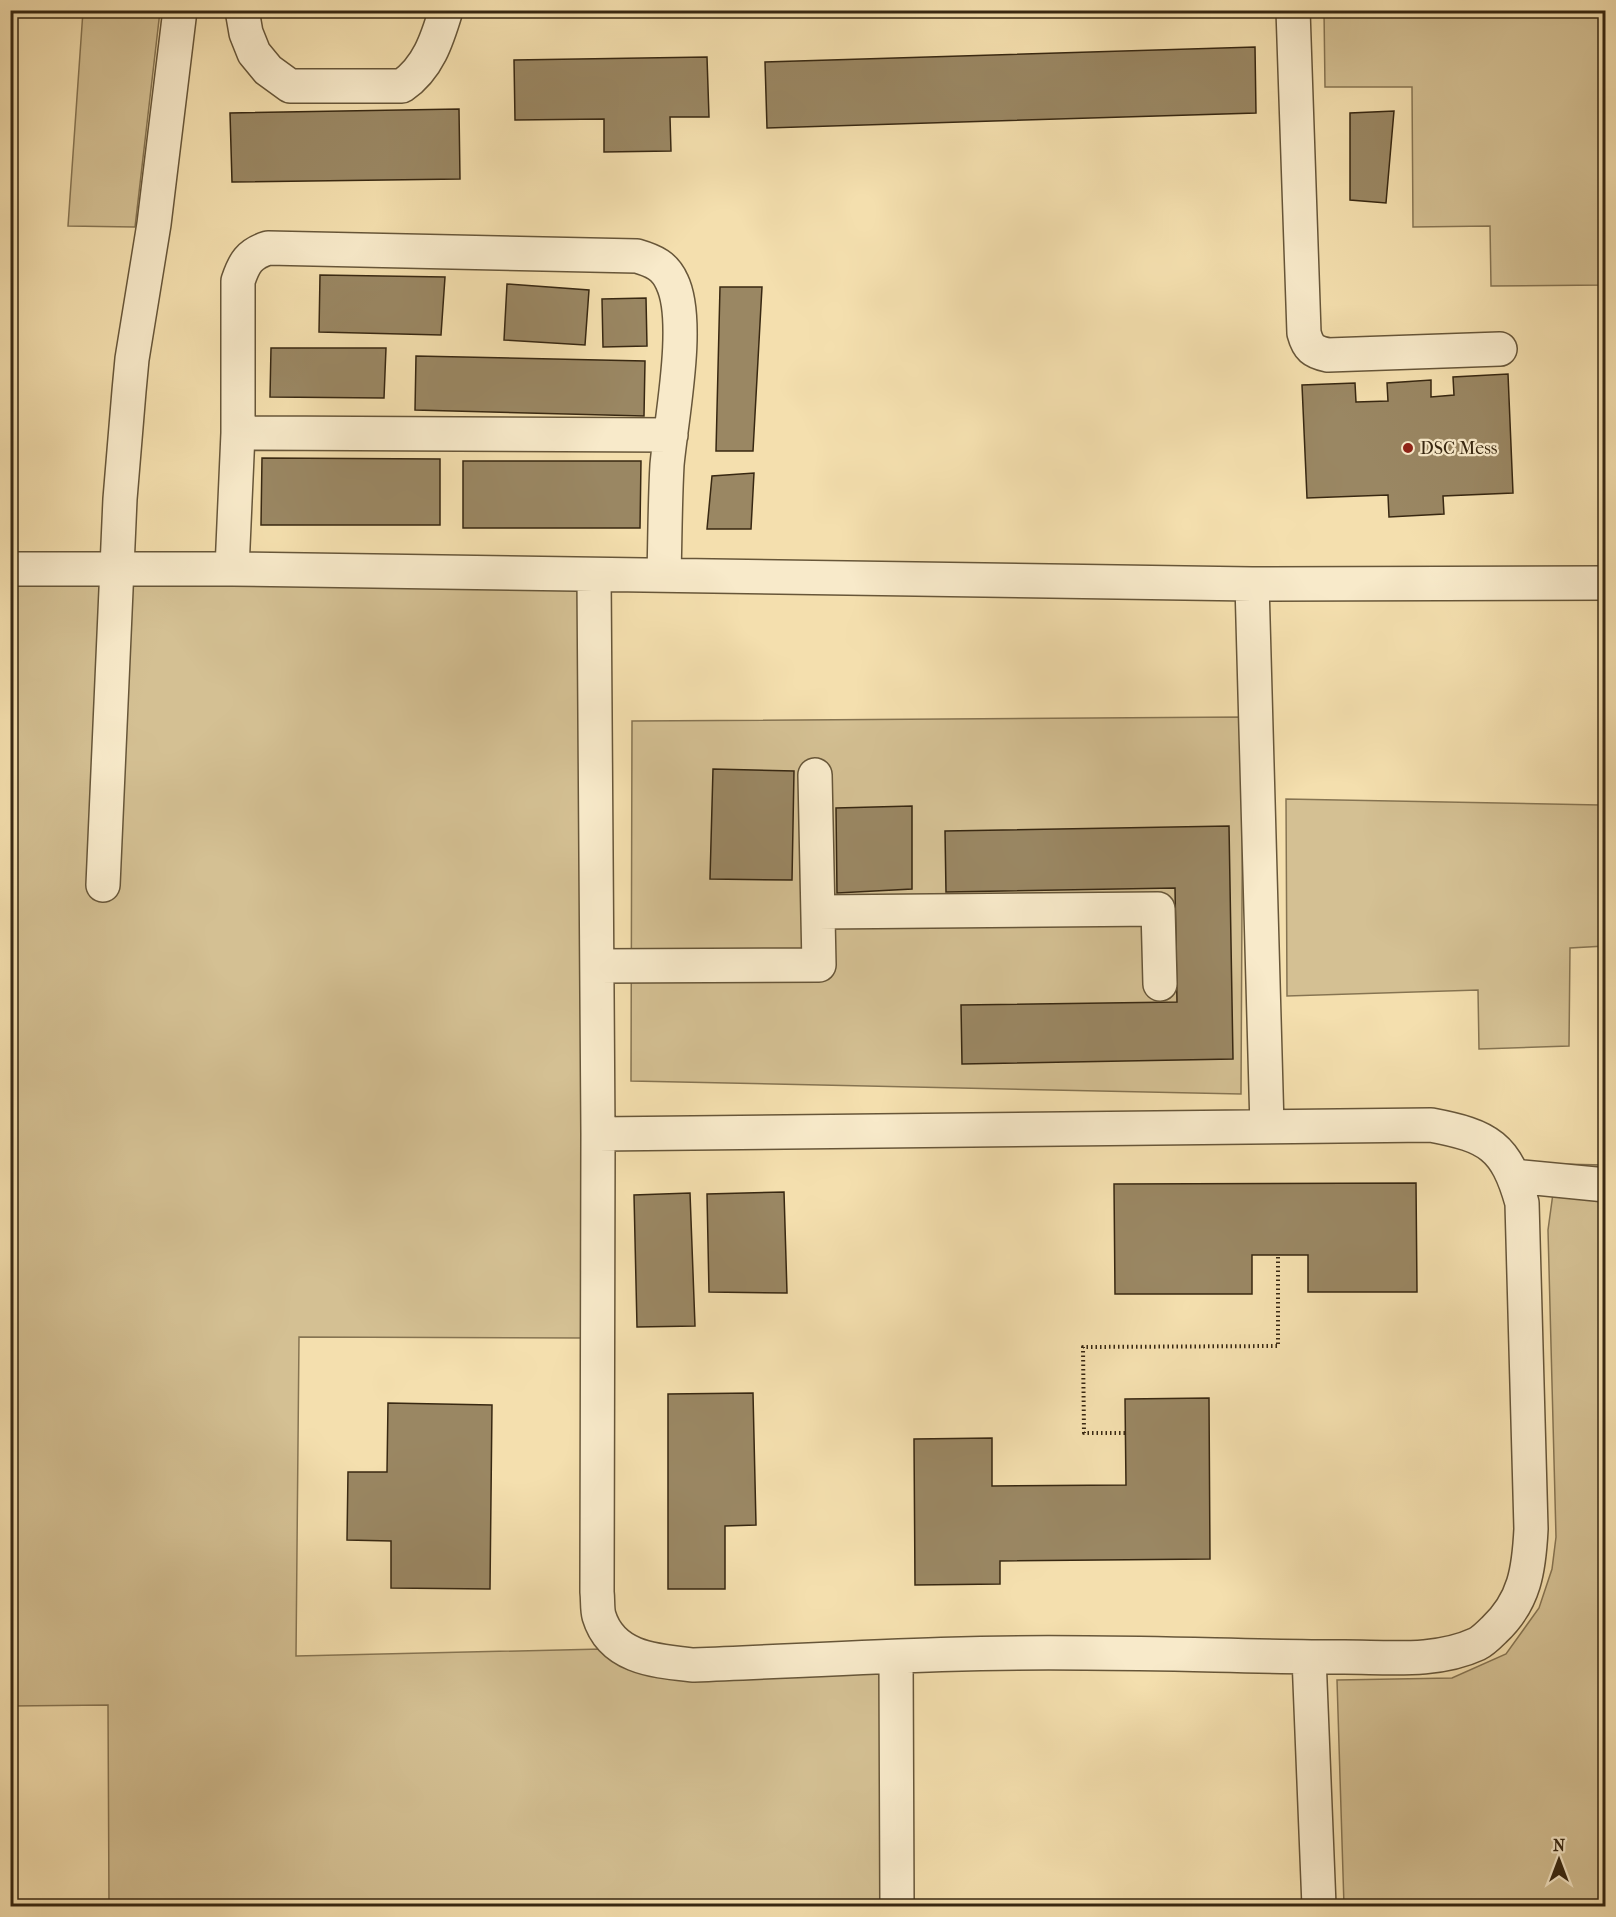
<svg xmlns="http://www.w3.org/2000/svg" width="1616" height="1917" font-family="'IM FELL French Canon',serif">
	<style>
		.green { fill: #d4c093; stroke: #867452; stroke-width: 1.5 }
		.building { fill: #9a8763; stroke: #382812; stroke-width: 1.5 }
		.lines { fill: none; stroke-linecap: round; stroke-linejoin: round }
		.minor-casing { stroke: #675639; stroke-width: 36 }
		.path { stroke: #382812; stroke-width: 4; stroke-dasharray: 1.5 3; stroke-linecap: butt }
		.minor { stroke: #f8eaca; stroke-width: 33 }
		.poi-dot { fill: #8f2418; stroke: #f8eaca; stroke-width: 2 }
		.labels { text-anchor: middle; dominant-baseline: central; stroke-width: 4.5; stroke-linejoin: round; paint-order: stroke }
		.poi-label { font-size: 18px; fill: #382812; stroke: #f8eaca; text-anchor: start }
	</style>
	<rect width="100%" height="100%" fill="#f4dfae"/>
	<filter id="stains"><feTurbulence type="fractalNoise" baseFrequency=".00333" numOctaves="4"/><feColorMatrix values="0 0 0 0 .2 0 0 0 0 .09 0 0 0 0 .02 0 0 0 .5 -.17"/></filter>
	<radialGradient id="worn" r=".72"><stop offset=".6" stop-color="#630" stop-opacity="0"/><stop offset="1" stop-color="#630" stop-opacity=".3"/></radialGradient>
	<path class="green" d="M83 11H160L135 227 68 226Z
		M1324 11H1605V285L1491 286 1490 226 1413 227 1412 87H1325Z
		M10 577 585 582 587 1338 299 1337 296 1656 602 1649 886 1666 887 1906H109L108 1705 11 1706Z
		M1603 615H1606L1605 946 1570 948 1569 1046 1479 1049 1478 990 1287 996 1286 799 1600 805Z
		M1243 717 1241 1094 631 1081 632 721Z
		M1557 1164 1605 1165V1906H1344L1337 1680 1452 1678 1506 1654 1539 1608 1552 1569 1556 1537 1548 1230Z"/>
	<path class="building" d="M1255 47 1256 113 767 128 765 62Z
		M707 57 709 117H670L671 151 604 152V119L515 120 514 60Z
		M459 109 460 179 232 182 230 113Z
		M1394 111 1386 203 1350 200V113Z
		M320 275 445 277 441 335 319 332Z
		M507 284 589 290 585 345 504 340Z
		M720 287H762L753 451H716Z
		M646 298 647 346 603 347 602 299Z
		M271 348H386L384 398 270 397Z
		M416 356 645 361 644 416 415 410Z
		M1508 374 1513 493 1443 496 1444 514 1389 517 1388 495 1307 498 1302 385 1355 383 1356 402 1388 401 1387 383 1431 380V397L1454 395 1453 377Z
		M262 458 440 459V525H261Z
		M463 461H641L640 528H463Z
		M754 473 751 529H707L712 476Z
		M713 769 794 771 792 880 710 879Z
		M912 806V889L837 893 836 808Z
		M1229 826 1233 1059 962 1064 961 1005 1177 1002 1175 888 946 892 945 831Z
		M1416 1183 1417 1292H1308V1255H1252V1294H1115L1114 1184Z
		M784 1192 787 1293 709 1292 707 1194Z
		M690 1193 695 1326 637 1327 634 1195Z
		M753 1393 756 1525 725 1526V1589H668V1394Z
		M1209 1398 1210 1559 1000 1561V1584L915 1585 914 1439 992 1438V1486L1126 1485 1125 1399Z
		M388 1403 492 1405 490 1589 391 1588V1541L347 1540 348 1472H387Z"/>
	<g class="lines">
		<g class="minor-casing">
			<path id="minor" d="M242 10 246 33 254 53 268 70 290 86H402C428 68 437 40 446 10
				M1293 10 1304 333C1308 348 1313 352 1328 355L1500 349
				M238 433 671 435
				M10 569H232L1252 584 1606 583
				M232 569 238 433V281C244 263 249 254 268 248L637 256C654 261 665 266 672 282 691 321 671 420 667 465 665 501 665 538 664 575
				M594 575 598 1134 597 1592C598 1600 597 1609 599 1616 612 1659 657 1661 694 1665 824 1660 955 1651 1086 1653 1172 1653 1258 1657 1344 1657 1388 1657 1436 1663 1477 1644 1483 1641 1489 1635 1494 1630 1525 1601 1529 1569 1531 1529L1522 1203C1506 1146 1489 1136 1431 1125L598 1134
				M1252 584 1267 1127
				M103 885 120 499 129 391 132 359 154 224 180 10
				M818 912 1158 909 1160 984
				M597 966 819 965 815 775
				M1514 1176 1606 1185
				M896 1657 897 1906
				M1309 1657 1319 1906"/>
		</g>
		<path class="path" d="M1125 1433H1084L1083 1347 1278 1346V1255"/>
		<use href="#minor" class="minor"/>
	</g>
	<circle class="poi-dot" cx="1408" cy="448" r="6"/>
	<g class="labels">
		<g class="poi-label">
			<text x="1420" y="448">DSC Mess</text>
		</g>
	</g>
	<rect width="1616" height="1917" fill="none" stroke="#f4dfae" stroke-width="36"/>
	<rect x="12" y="12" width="1592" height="1893" fill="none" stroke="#382812" stroke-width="3"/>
	<rect x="18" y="18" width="1580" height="1881" fill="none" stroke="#382812" stroke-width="1.5"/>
	<g transform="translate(1559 1860)" stroke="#f8eaca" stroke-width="4.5" paint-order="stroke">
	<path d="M0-4.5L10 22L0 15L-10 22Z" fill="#382812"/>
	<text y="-9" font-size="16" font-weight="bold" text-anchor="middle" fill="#382812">N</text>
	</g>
	<rect width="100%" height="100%" filter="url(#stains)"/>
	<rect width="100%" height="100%" fill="url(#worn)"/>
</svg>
